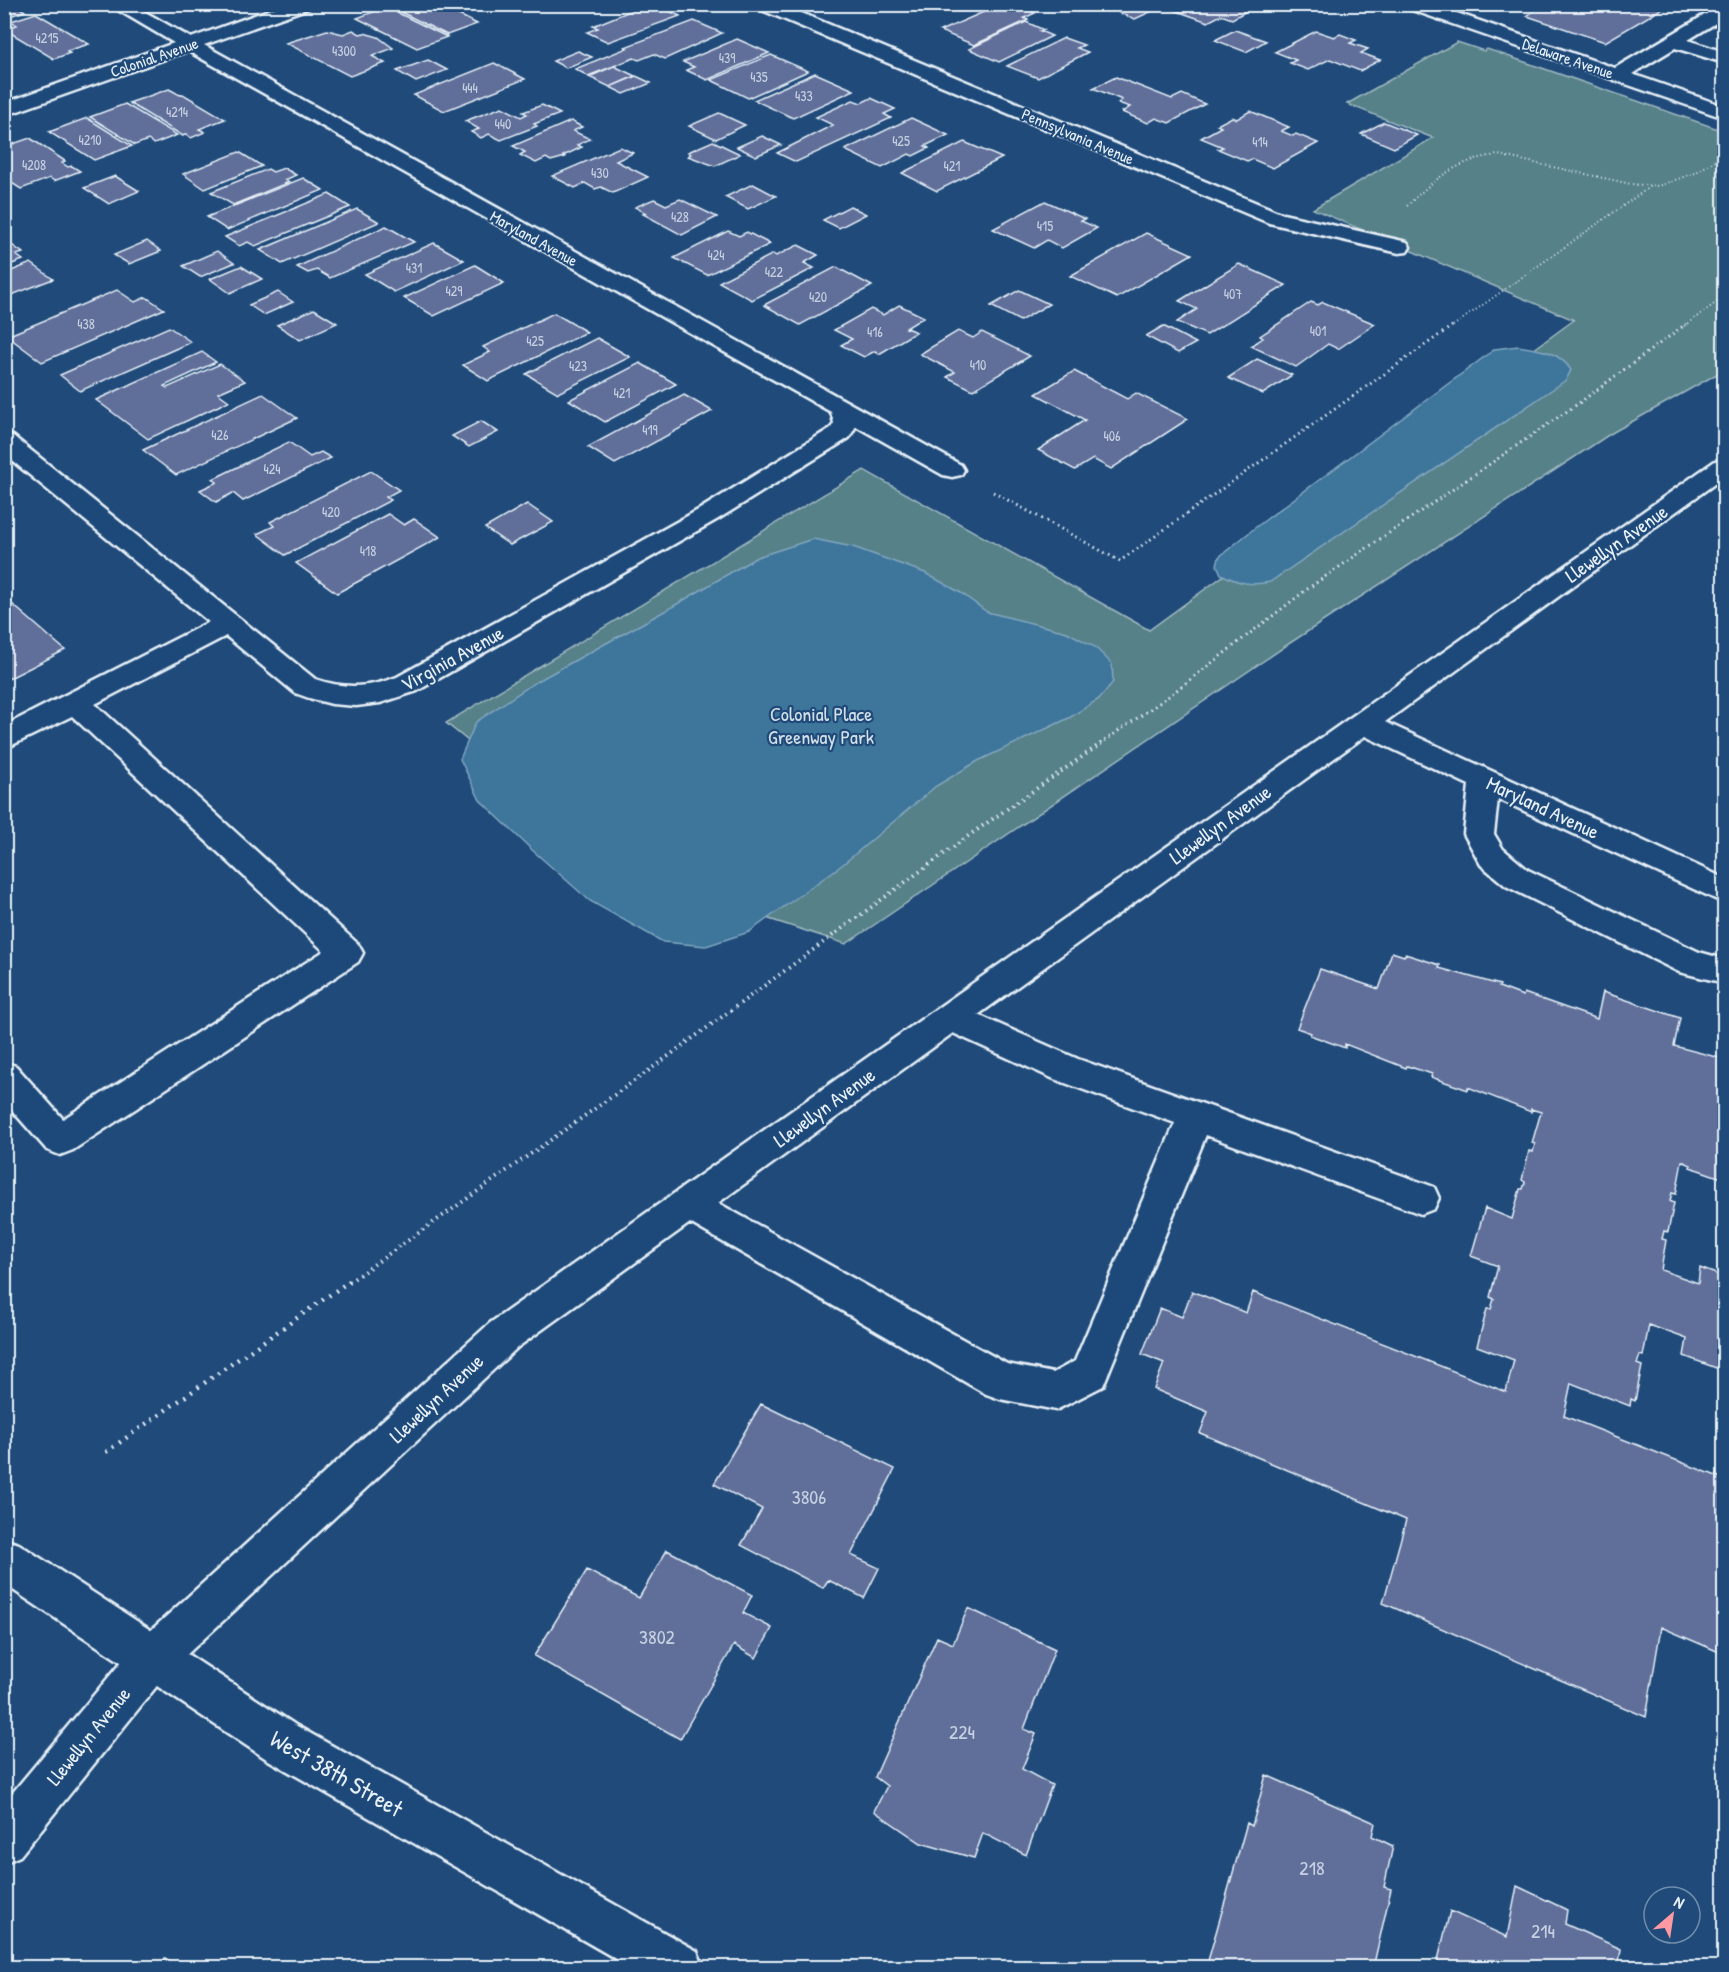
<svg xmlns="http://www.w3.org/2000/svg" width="1729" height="1972" font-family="'Patrick Hand',sans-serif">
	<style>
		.green { fill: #578188; stroke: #a0b9c0; stroke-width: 1.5 }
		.water { fill: #3e759b; stroke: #82a7c0; stroke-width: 1.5 }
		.building { fill: #606e9a; stroke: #e8f1f8; stroke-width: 1.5 }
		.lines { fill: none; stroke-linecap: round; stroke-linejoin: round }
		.minor-casing { stroke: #e8f1f8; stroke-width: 5 }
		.major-casing { stroke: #e8f1f8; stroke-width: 5 }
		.path-far3 { stroke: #e8f1f8; stroke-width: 2; stroke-dasharray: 1 3; stroke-linecap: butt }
		.path-far2 { stroke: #e8f1f8; stroke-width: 3; stroke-dasharray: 1.5 4; stroke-linecap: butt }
		.path-far1 { stroke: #e8f1f8; stroke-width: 4; stroke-dasharray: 1.5 4.5; stroke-linecap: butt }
		.path { stroke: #e8f1f8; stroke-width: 4.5; stroke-dasharray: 2 6; stroke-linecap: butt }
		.minor { fill: #1f4a7a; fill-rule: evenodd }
		.major { fill: #1f4a7a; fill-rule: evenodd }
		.labels { text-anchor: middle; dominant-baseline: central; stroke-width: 4.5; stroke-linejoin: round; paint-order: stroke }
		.far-number-label { font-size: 14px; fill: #c6d0e0 }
		.far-street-label { font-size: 16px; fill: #e8f1f8; stroke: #1f4a7a }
		.street-label { font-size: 20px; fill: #e8f1f8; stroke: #1f4a7a }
		.park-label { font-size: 20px; fill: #d2e0e7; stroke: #1f4a7a }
		.near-number-label { font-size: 20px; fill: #c6d0e0 }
		.near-street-label { font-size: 24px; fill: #e8f1f8; stroke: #1f4a7a }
	</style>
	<rect width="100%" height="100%" fill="#1f4a7a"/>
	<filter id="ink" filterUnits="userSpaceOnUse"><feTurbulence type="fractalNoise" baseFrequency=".0167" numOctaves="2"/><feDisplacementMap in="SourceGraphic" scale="12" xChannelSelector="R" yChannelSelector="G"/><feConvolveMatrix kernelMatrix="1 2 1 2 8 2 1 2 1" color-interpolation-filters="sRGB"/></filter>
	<g filter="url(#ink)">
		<path class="green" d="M1457 42 1484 51 1487 49 1724 131V370L1610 434 1290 643 846 944 634 875 446 723 864 470 1149 630 1574 320 1313 209 1433 138 1347 104Z"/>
		<path class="water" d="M1518 346C1539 349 1559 351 1571 370L1566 380 1270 582C1251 586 1238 583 1221 574L1217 565 1219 557 1256 527 1495 349Z
			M813 539 853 547 925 573 961 593 987 612 1067 632 1095 647 1112 664 1113 682 1099 699 1069 718 978 761 936 786 842 865 749 932 706 946 663 942 590 901 531 849 480 800 460 759 476 722 534 683 672 607 757 557Z"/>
		<path class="building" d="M4 4H14L25 11 4 18Z
			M437 4 477 24 447 35 387 5Z
			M438 4H487L460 15Z
			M647 4H654L680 16 608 42 587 32 598 28 593 26Z
			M890 4H923L908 11Z
			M1002 4H1014L1035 13 1024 18 1028 20 974 45 940 31Z
			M1136 4H1159L1163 6 1135 19 1119 13Z
			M1184 4H1243L1252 8 1232 19 1221 15 1208 22 1174 10Z
			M1543 4 1545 5 1670 4 1605 42 1527 16Z
			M386 7 447 37 417 48 357 18Z
			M36 13 89 44 67 51 70 53 54 59 4 29 17 25 11 21Z
			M694 21 722 33 665 59 654 54 639 60 634 58 588 76 575 69 627 48 625 47Z
			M1026 22 1044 30 1040 31 1052 36 999 62 969 49Z
			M327 30 343 34 353 30 360 34 364 33 378 37 393 48 372 56 385 63 350 76 286 43Z
			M1235 30 1266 41 1246 52 1215 40Z
			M1316 31 1334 37 1340 34 1356 40 1350 43 1368 49 1361 53 1380 60 1360 71 1330 59 1308 70 1290 63 1296 60 1275 52Z
			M1064 38 1084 45 1077 48 1088 52 1038 78 1007 66Z
			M737 39 769 53 707 80 686 70 694 67 683 62Z
			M578 51 592 57 566 68 553 61Z
			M771 55 808 71 748 98 711 80Z
			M428 60 447 70 416 82 397 71Z
			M494 63 525 79 444 111 414 95Z
			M614 66 635 76 610 87 589 77Z
			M815 73 854 90 793 118 754 100Z
			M636 76 651 83 624 94 610 87Z
			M1116 77 1172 99 1182 94 1205 104 1169 123 1156 118 1148 123 1122 112 1130 107 1118 103 1122 100 1093 88Z
			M169 89 180 95 183 94 225 119 199 129 205 132 191 138 186 134 183 136 129 103Z
			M871 98 895 109 884 114 891 118 796 162 777 153 833 125 816 117 853 100 861 103Z
			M125 104 177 135 154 144 148 140 135 145 90 117Z
			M542 105 560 114 534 124 537 126 501 140 489 134 481 138 471 132 479 129 465 121 502 107 521 117 527 114 523 112Z
			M1250 111 1289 127 1281 131 1293 136 1296 134 1318 143 1273 168 1252 159 1247 161 1218 149 1223 147 1201 138 1221 127 1217 125 1232 117 1237 119Z
			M719 113 745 125 716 139 689 126Z
			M87 118 132 146 94 160 49 132Z
			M911 118 948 135 925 146 929 148 913 156 909 154 882 168 845 150Z
			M571 121 582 127 573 131 590 139 577 145 582 147 563 156 565 157 551 161 546 158 536 163 520 155 525 152 513 146Z
			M1384 122 1417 135 1394 148 1361 134Z
			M762 136 781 145 756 156 737 147Z
			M30 138 65 161 62 163 68 167 72 166 80 171 54 181 50 178 21 189 4 178V147Z
			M713 141 740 154 715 166 688 156 691 154 688 152Z
			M964 142 1002 158 937 191 902 173Z
			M620 147 633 153 616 161 648 177 613 193 601 187 595 189 585 183 575 188 552 176Z
			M239 152 262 166 205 189 183 174Z
			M284 168 296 175 285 180 289 182 233 205 211 192 268 169 273 172Z
			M115 176 139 191 109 204 84 188Z
			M303 178 323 190 227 230 207 217Z
			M753 184 776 196 748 209 725 197Z
			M329 194 350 207 255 246 248 242 239 246 225 237Z
			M654 199 666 205 680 199 717 217 682 235 643 214 646 213 635 207Z
			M1045 201 1085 219 1081 221 1097 228 1062 248 1047 240 1034 248 993 229Z
			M850 206 866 214 839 228 823 220Z
			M357 209 379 222 282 264 260 250Z
			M386 226 414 242 330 278 317 270 308 273 297 267Z
			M728 231 739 236 747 232 770 244 707 275 674 258Z
			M1146 233 1192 254 1117 298 1070 276Z
			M147 241 161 251 129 264 114 255Z
			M9 243 23 253 16 255 23 260 4 267V244Z
			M434 243 464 260 394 292 365 274Z
			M798 245 818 255 804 263 814 268 752 300 719 282 773 254 776 256Z
			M217 251 234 263 200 277 183 266Z
			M31 263 53 279 4 298V274Z
			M1239 264 1286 285 1207 335 1177 322 1197 309 1179 301Z
			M475 265 504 283 434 316 404 298Z
			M241 266 262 279 230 293 210 279Z
			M836 267 872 286 800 325 764 305Z
			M117 290 135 302 146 297 164 309 42 362 7 336Z
			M1019 290 1049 304 1020 321 991 306Z
			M278 292 293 302 264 315 249 305Z
			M1311 302 1318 305 1323 302 1375 324 1338 349 1328 344 1296 367 1251 346 1263 338 1260 336Z
			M899 305 924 317 906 328 916 332 879 354 875 351 864 357 841 345 852 339 834 330 871 309 883 315Z
			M314 309 337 323 300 340 277 325Z
			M554 313 587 332 488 381 463 365 490 352 483 347Z
			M1163 326 1196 343 1178 353 1146 336Z
			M169 327 191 342 80 391 60 375Z
			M958 331 973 338 982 332 1030 356 973 390 947 377 955 372 920 354Z
			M597 338 630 357 558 393 526 374Z
			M202 352 216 362 164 386 167 388 220 364 245 381 218 393 229 401 148 439 96 400Z
			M1257 359 1292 375 1263 394 1228 378Z
			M640 363 676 384 605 422 569 400Z
			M1074 371 1127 399 1136 393 1188 419 1111 469 1093 459 1075 470 1038 450 1085 420 1036 394Z
			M263 394 297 418 176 475 143 450Z
			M684 395 712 411 615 464 588 447Z
			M481 421 498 432 469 447 452 436Z
			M289 442 310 457 321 452 331 458 243 501 233 493 216 502 200 490 217 482 213 479Z
			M371 471 399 490 386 497 391 500 285 555 257 534 274 526 270 522Z
			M527 504 553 522 510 545 485 528Z
			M388 514 404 525 414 519 440 537 337 593 296 563Z
			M4 597 65 650 4 681Z
			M1392 952 1404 956 1405 954 1440 965 1439 968 1500 985 1499 987 1523 996 1524 993 1597 1019 1603 992 1680 1018 1674 1046 1724 1059V1179L1690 1167 1691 1165 1682 1161 1676 1194 1672 1193 1670 1201 1674 1203 1668 1232 1664 1231 1662 1239 1666 1240 1661 1270 1698 1283 1700 1268 1724 1277V1371L1684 1356 1687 1339 1649 1325 1643 1356 1640 1355 1637 1364 1642 1366 1635 1401 1631 1399 1630 1406 1571 1383 1564 1416 1724 1479V1654L1661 1627 1646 1717 1383 1603 1406 1520 1200 1433 1208 1412 1154 1389 1164 1363 1142 1354 1160 1308 1182 1317 1192 1291 1246 1313 1253 1292 1506 1392 1514 1360 1477 1346 1487 1309H1491L1494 1299 1490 1297 1498 1266 1471 1256 1485 1208 1512 1219 1520 1189H1523L1525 1182 1522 1180 1529 1151 1533 1152 1535 1144 1532 1143 1541 1112 1531 1109V1112L1468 1087V1090L1431 1077 1432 1074 1407 1066 1406 1068 1345 1044V1048L1310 1035 1311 1033 1297 1028 1320 969 1379 989Z
			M761 1404 895 1469 851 1555 879 1568 864 1598 828 1580 823 1588 741 1545 762 1509 714 1484Z
			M667 1550 752 1595 743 1613 772 1628 756 1658 734 1645 680 1739 534 1656 587 1570 639 1598Z
			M968 1608 1055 1649 1024 1729 1036 1734 1022 1769 1052 1785 1026 1855 983 1833 974 1858 921 1843 874 1811 887 1786 875 1777 937 1637 953 1644Z
			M1266 1775 1375 1823 1372 1836 1393 1846 1384 1887 1391 1889 1373 1968H1206L1247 1823 1252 1826Z
			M1517 1886 1567 1910 1565 1924 1621 1949 1618 1968H1436L1450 1911 1507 1937Z
			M165 1958 181 1968H159Z"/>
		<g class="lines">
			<g class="minor-casing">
				<path id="minor" d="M108 4H131L191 38 285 4H312L309 8 204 45 961 465 964 470 961 475 952 477 943 475 856 426 849 438 718 519 417 691 380 703 356 706 332 704 309 698 295 693 226 636 95 704 358 944 363 953 358 962 73 1150 60 1155 47 1150 4 1101V1062L16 1066 63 1119 324 951 72 716 4 749V726L209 622 4 454V434L13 436 315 679C344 689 369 688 397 677L700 509 831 428 834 423 831 412 188 51 4 116V103L174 43Z
					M754 4H780L1283 214 1407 242 1410 247 1407 252 1399 253 1269 223 757 8Z
					M1403 4H1431L1615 68 1718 7 1724 6V18L1688 40 1724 52V63L1675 48 1632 74 1724 106V118L1406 8Z
					M1724 459V477L1385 722 1724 878V903L1498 799 1494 834 1503 849 1528 870 1699 952 1724 959V983L1679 972 1506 886 1481 865 1464 834 1469 785 1365 736 978 1015 1078 1059 1434 1187 1439 1198 1434 1209 1421 1214 1206 1135 1103 1386 1056 1410 1000 1399 986 1394 690 1223 518 1347 168 1672 20 1856 4 1863V1803L138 1642 490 1323 1715 461ZM953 1033 1054 1079 1175 1123 1075 1361 1053 1373 1007 1364 718 1203Z"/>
			</g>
			<g class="major-casing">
				<path id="major" d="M4 1539 19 1544 297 1726 697 1951 704 1968H632L265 1758 4 1584Z"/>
			</g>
			<path class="path-far3" d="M1407 206C1434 179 1459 159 1498 155L1631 184 1658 186 1695 173 1724 155
				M1453 326 1651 186
				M1684 326 1724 297"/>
			<path class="path-far2" d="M993 492 1120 561 1455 324
				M1100 744 1169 696 1310 587 1579 403 1686 324"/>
			<path class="path-far1" d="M349 1282 644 1074 971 834 1102 743"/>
			<path class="path" d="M106 1452 351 1280"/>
			<use href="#minor" class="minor"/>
			<use href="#major" class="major"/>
		</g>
	</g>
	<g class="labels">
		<g class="far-number-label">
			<text x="47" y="37">4215</text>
			<text x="344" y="50">4300</text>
			<text x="727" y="57">439</text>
			<text x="759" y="76">435</text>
			<text x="470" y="87">444</text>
			<text x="804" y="95">433</text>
			<text x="177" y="111">4214</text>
			<text x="503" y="123">440</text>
			<text x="90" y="139">4210</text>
			<text x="901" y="140">425</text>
			<text x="1260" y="141">414</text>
			<text x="34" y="164">4208</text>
			<text x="952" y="165">421</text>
			<text x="600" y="172">430</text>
			<text x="680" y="216">428</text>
			<text x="1045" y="225">415</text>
			<text x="716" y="254">424</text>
			<text x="414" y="267">431</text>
			<text x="774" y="271">422</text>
			<text x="454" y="290">429</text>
			<text x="1233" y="293">407</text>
			<text x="818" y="296">420</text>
			<text x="86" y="323">438</text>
			<text x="1318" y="330">401</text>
			<text x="875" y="331">416</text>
			<text x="535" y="340">425</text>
			<text x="978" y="364">410</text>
			<text x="578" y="365">423</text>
			<text x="622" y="392">421</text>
			<text x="650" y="429">419</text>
			<text x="220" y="434">426</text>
			<text x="1112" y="435">406</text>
			<text x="272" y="468">424</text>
			<text x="331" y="511">420</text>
			<text x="368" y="550">418</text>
		</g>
		<g class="far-street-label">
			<text transform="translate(154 57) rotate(-19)">Colonial Avenue</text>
			<text transform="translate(1568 58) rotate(19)">Delaware Avenue</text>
			<text transform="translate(1078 136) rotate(23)">Pennsylvania Avenue</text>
			<text transform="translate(534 238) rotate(29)">Maryland Avenue</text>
		</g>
		<g class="street-label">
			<text transform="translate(1616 543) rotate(-35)">Llewellyn Avenue</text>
			<text transform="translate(452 658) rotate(-29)">Virginia Avenue</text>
			<text transform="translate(1543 807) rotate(25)">Maryland Avenue</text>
			<text transform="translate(1220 824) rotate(-36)">Llewellyn Avenue</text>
			<text transform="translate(824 1107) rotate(-36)">Llewellyn Avenue</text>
			<text transform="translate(436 1398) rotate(-43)">Llewellyn Avenue</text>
			<text transform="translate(88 1736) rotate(-51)">Llewellyn Avenue</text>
		</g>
		<g class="park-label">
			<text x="821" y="713">Colonial Place<tspan x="821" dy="23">Greenway Park</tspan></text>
		</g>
		<g class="near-number-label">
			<text x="809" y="1496">3806</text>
			<text x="657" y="1636">3802</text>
			<text x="962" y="1731">224</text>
			<text x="1312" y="1867">218</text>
			<text x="1543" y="1930">214</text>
		</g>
		<g class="near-street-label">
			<text transform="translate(337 1773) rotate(30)">West 38th Street</text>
		</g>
	</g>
	<rect width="1729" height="1972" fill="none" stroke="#1f4a7a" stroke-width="24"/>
	<rect x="12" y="12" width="1705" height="1948" fill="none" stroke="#e8f1f8" stroke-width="2" filter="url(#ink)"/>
	<g transform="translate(1672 1915) rotate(29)"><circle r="28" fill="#1f4a7a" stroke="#6f8dac" stroke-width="1.5"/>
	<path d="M0-4.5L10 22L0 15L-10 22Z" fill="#ff9aa2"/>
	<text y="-9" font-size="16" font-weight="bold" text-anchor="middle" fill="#e8f1f8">N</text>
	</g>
</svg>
